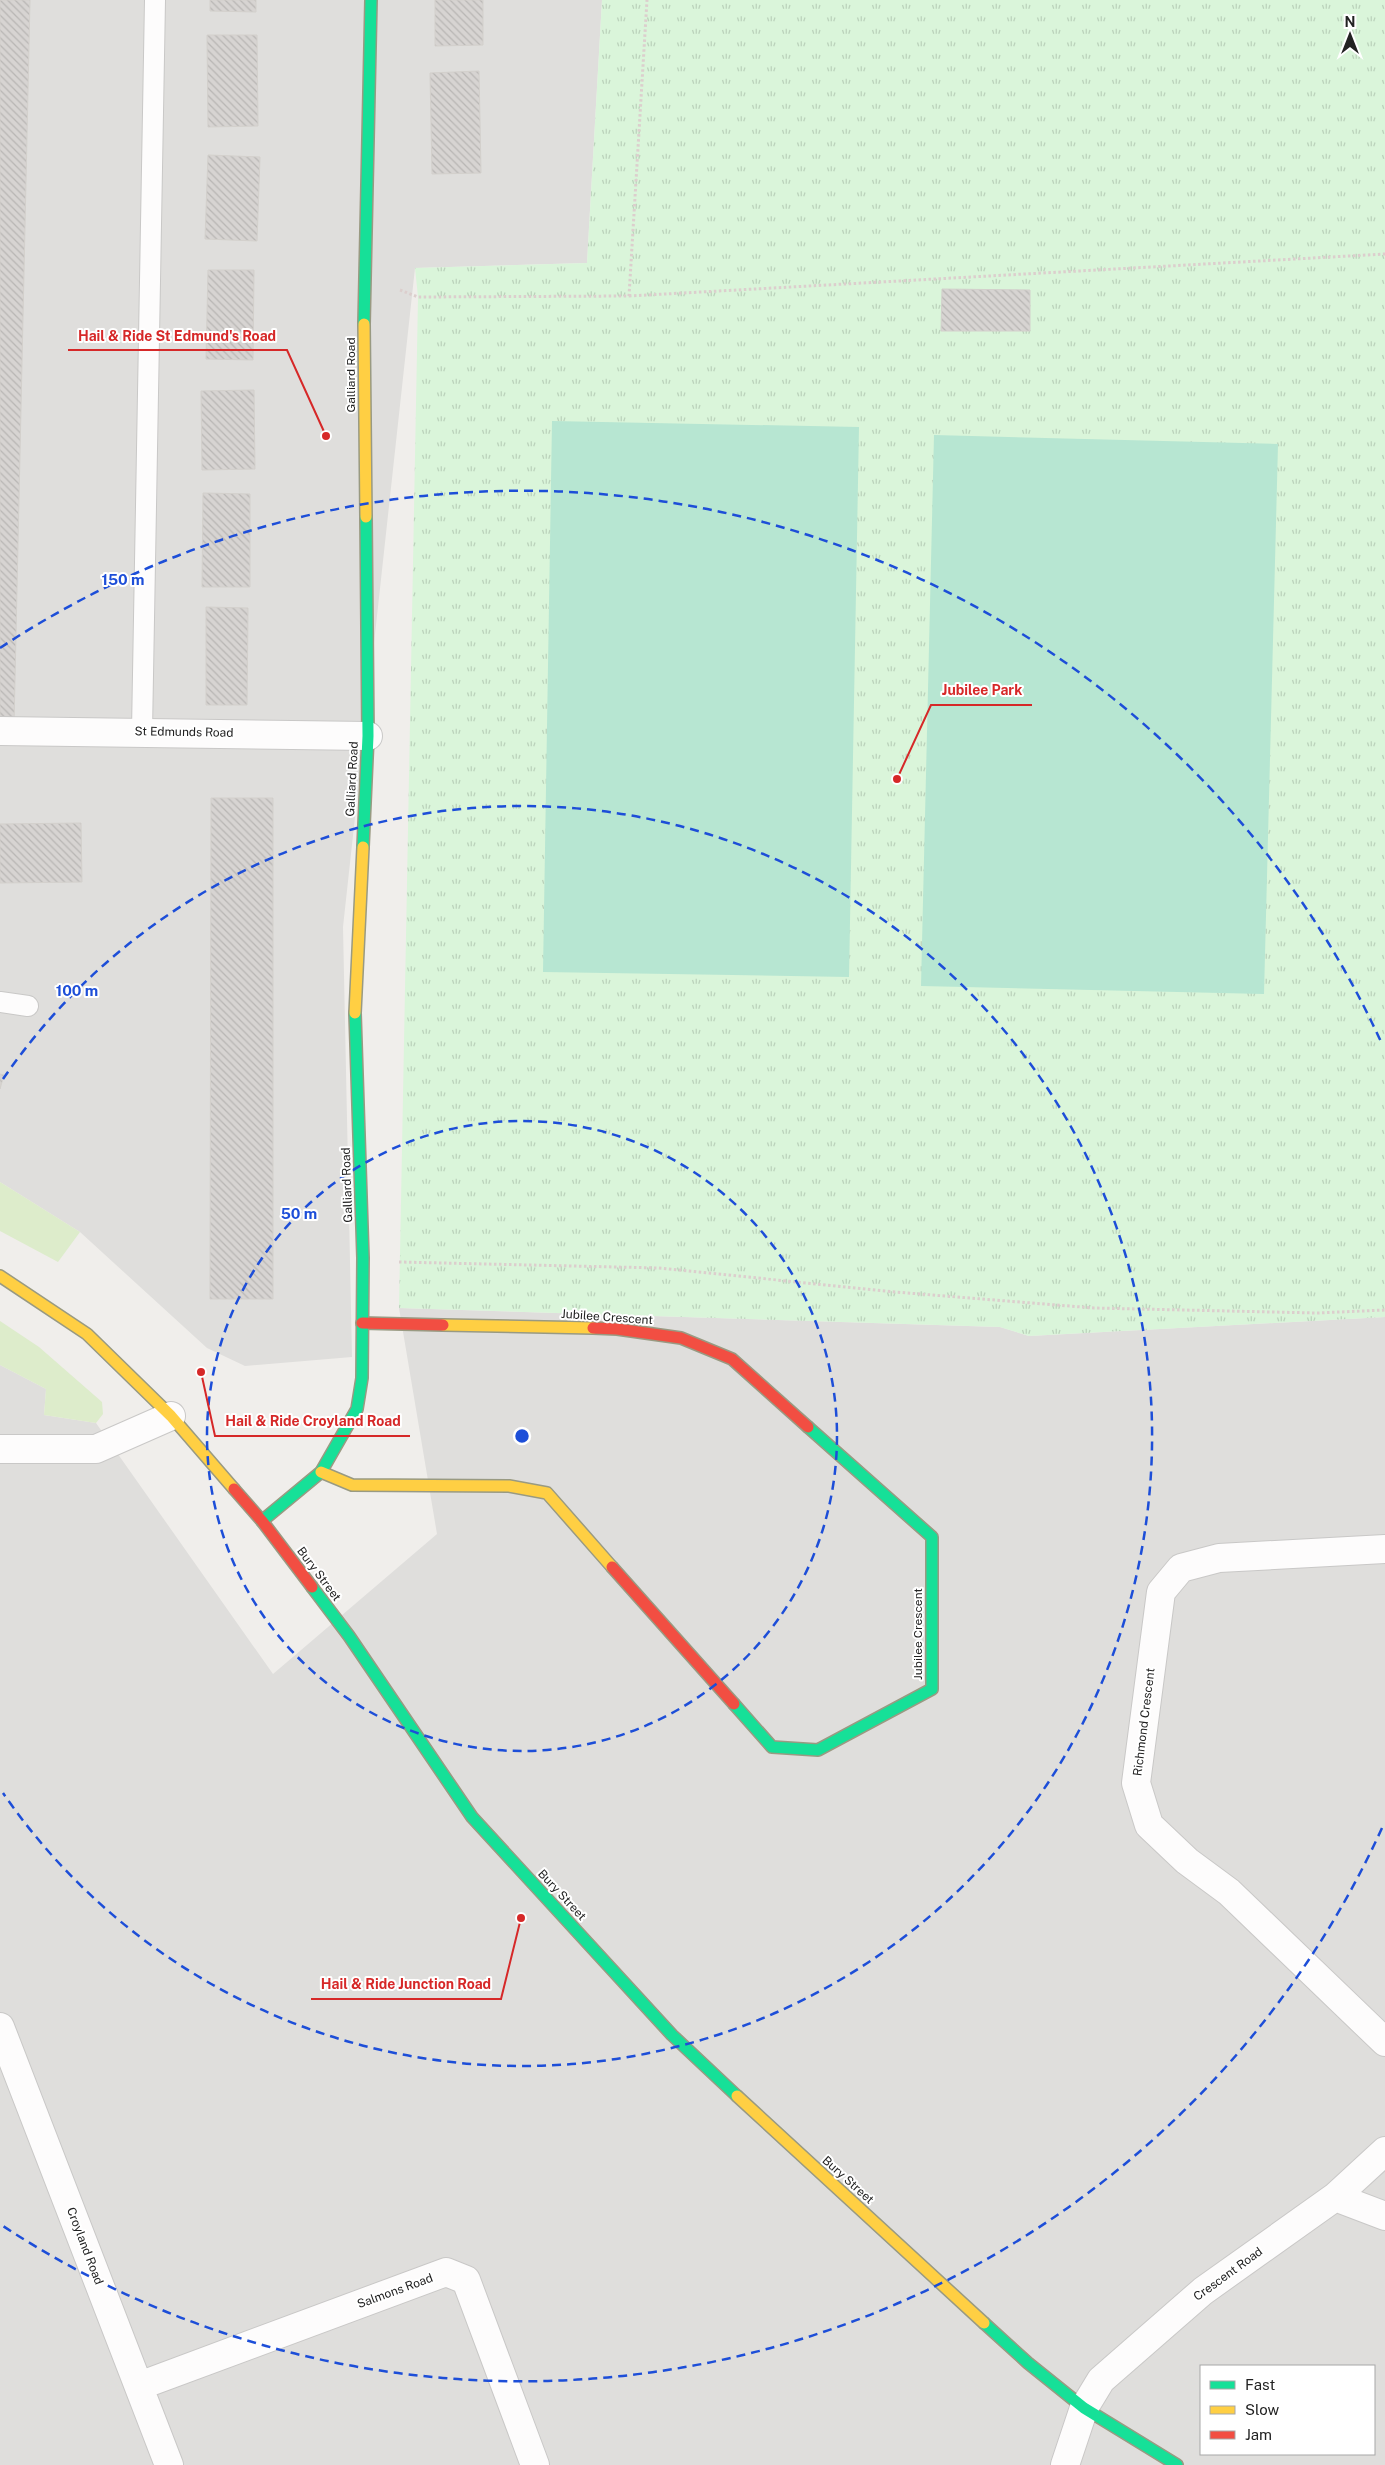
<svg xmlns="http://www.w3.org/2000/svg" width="1385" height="2465" font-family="'Public Sans',sans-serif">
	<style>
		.residential { fill: #dfdedc; fill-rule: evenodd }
		.grass { fill: #ddeccb }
		.park { fill: url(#park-tufts) }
		.pitch { fill: #b7e6d2 }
		.building { fill: url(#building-back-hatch); stroke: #d3d0cc }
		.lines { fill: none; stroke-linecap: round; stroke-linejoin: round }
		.lane-casing { stroke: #c9c8c7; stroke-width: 22 }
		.street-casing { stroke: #c9c8c7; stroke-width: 30 }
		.fast-casing { stroke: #999a82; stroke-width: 14 }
		.slow-casing { stroke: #999a82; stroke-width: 14 }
		.jam-casing { stroke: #999a82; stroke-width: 14 }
		.path { stroke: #dccecd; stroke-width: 3; stroke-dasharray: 2.5 2.5; stroke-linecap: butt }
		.lane { stroke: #fdfcfc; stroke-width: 20 }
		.street { stroke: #fdfcfc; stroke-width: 28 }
		.fast { stroke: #16e098; stroke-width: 11 }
		.slow { stroke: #ffcf43; stroke-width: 11 }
		.jam { stroke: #f24e42; stroke-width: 11 }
		.ring { fill: none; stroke: #1d4ed8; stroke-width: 2.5; stroke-dasharray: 9 6 }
		.labels { text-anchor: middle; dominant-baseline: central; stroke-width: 4; stroke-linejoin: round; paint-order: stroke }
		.street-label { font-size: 12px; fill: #222; stroke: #fff }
		.centre { fill: #1d4ed8; stroke: #fff; stroke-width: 2.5 }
		.ring-label { font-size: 15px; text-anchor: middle; font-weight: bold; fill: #1d4ed8; stroke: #fff; stroke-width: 4; stroke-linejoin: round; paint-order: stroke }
		.leader { fill: none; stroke: #d62828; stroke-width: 2 }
		.callout-dot { fill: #d62828; stroke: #fff; stroke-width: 2 }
		.callout-label { font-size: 14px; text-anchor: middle; font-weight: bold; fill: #d62828; stroke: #fff; stroke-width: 4; stroke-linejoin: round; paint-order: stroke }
	</style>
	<defs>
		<pattern id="park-tufts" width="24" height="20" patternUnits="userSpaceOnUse" patternTransform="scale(1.25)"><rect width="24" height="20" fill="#daf5da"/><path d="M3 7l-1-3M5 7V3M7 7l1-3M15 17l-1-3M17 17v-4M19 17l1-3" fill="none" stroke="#bbd2bb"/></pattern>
		<pattern id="building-back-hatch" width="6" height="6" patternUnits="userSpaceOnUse" patternTransform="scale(1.25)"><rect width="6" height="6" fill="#d7d4d2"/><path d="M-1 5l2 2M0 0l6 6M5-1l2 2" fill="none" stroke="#b8b6b4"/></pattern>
	</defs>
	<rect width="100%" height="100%" fill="#f0eeeb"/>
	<path class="residential" d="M0 0H602L587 263 415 268 343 927 352 1357 245 1366 207 1348 80 1232 0 1182Z
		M399 1308 1000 1327 1029 1336 1385 1317V2465H0V1365L46 1389 44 1415 96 1423 273 1674 437 1534ZM1201 2366H1374V2454H1201Z"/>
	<path class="grass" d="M0 1182 80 1232 58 1262 0 1231Z
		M0 1321 39 1347 102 1402 103 1414 96 1423 44 1415 46 1389 0 1365Z"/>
	<path class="park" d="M602 0H1385V1317L1029 1336 1000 1327 399 1308 418 297 415 268 587 263Z"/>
	<path class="pitch" d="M552 421 859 427 849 977 543 972Z
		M934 435 1278 444 1264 994 921 986Z"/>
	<path class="building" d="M0 0H30L14 725 0 724Z
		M210 0H256V12L210 11Z
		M435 0H483V45L435 46Z
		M207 35H257L258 126 208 127Z
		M479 71 481 173 432 174 430 73Z
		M208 155 260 157 257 241 205 239Z
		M208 270H254L253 360 206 359Z
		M942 289 1030 290V331H941Z
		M254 390 255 469 202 470 201 391Z
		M203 493 250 494V587H202Z
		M206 607 248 608 247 705H206Z
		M211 798H273V1299H210Z
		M81 823 82 882 0 883V824Z
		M0 1074 4 1075 0 1089Z"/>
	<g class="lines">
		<g class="lane-casing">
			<path id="lane" d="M142 731 155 0
				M0 1002 28 1006"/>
		</g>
		<g class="street-casing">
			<path id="street" d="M0 731 368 736
				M0 1449H96L171 1416
				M1385 1549 1219 1558 1181 1568 1161 1592 1136 1783 1149 1825 1187 1861 1229 1892 1385 2042
				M0 2027 169 2465
				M1335 2197 1385 2216
				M139 2386 446 2272 466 2280 535 2465
				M1065 2465 1084 2408 1101 2380 1203 2291 1335 2197 1385 2151"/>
		</g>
		<g class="fast-casing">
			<path id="fast" d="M364 324 371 0
				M363 847 368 736 366 517
				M262 1521 321 1472 357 1409 362 1378 363 1258 355 1013
				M312 1587 349 1636 472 1817 672 2035 737 2096
				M734 1704 772 1747 818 1750 932 1689V1537L808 1427
				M984 2323 1028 2363 1084 2408 1177 2465"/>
		</g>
		<g class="slow-casing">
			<path id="slow" d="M364 324 366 517
				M355 1013 363 847
				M0 1276 87 1334 171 1416 234 1489
				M443 1325 593 1328
				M321 1472 352 1485 509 1486 547 1493 612 1567
				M737 2096 984 2323"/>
		</g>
		<g class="jam-casing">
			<path id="jam" d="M362 1323 443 1325
				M593 1328 617 1329 681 1338 732 1359 808 1427
				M234 1489 262 1521 312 1587
				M612 1567 734 1704"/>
		</g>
		<path class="path" d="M400 290 418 297 629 296 647 0
			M629 296 1385 254
			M399 1262 659 1268 895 1292 1094 1308 1317 1313 1385 1310"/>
		<use href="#lane" class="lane"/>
		<use href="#street" class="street"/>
		<use href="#fast" class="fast"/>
		<use href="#slow" class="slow"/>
		<use href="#jam" class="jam"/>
	</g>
	<g class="ring">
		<circle cx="522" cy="1436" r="315"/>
		<path d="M3 1079A630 630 0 1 1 3 1793"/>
		<path d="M1382 1828A945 945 0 0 1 0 2224M0 648A945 945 0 0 1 1382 1044"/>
	</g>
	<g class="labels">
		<g class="street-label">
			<text transform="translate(351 375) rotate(-90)">Galliard Road</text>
			<text transform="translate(184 732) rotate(1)">St Edmunds Road</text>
			<text transform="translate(352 779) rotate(-87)">Galliard Road</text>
			<text transform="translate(347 1185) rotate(-92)">Galliard Road</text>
			<text transform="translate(607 1317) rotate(4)">Jubilee Crescent</text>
			<text transform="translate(319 1574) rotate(53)">Bury Street</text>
			<text transform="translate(918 1634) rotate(-90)">Jubilee Crescent</text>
			<text transform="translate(1144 1722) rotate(-83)">Richmond Crescent</text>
			<text transform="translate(562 1895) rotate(47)">Bury Street</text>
			<text transform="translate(848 2180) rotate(42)">Bury Street</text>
			<text transform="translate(85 2246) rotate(69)">Croyland Road</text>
			<text transform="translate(1228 2274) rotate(-36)">Crescent Road</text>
			<text transform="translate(395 2291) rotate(-20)">Salmons Road</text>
		</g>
	</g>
	<circle cx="522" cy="1436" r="8" class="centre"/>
	<g class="ring-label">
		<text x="123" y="585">150 m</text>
		<text x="77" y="996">100 m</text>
		<text x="299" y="1219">50 m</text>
	</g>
	<path class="leader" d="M326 436L287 350H68M897 779L931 705H1032M201 1372L215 1436H410M521 1918L501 1999H311"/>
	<g class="callout-dot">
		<circle cx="326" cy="436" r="5"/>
		<circle cx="897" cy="779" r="5"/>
		<circle cx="201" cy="1372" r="5"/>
		<circle cx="521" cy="1918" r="5"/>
	</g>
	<g class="callout-label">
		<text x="177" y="341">Hail &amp; Ride St Edmund's Road</text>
		<text x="982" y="695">Jubilee Park</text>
		<text x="313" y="1426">Hail &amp; Ride Croyland Road</text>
		<text x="406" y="1989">Hail &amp; Ride Junction Road</text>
	</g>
	<rect x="1200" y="2365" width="175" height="90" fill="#ffffff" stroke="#a7a7a7"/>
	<rect x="1210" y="2381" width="25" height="8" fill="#16e098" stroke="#a7a7a7"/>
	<text x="1245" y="2390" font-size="15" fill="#222222">Fast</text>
	<rect x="1210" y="2406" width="25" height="8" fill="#ffcf43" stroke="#a7a7a7"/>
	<text x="1245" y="2415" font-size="15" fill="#222222">Slow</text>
	<rect x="1210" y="2431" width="25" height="8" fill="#f24e42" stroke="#a7a7a7"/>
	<text x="1245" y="2440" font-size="15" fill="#222222">Jam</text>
	<g transform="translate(1350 35)" stroke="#ffffff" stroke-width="4" paint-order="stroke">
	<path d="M0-4L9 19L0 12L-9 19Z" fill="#222222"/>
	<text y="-8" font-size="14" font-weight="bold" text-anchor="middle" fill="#222222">N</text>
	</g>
</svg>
